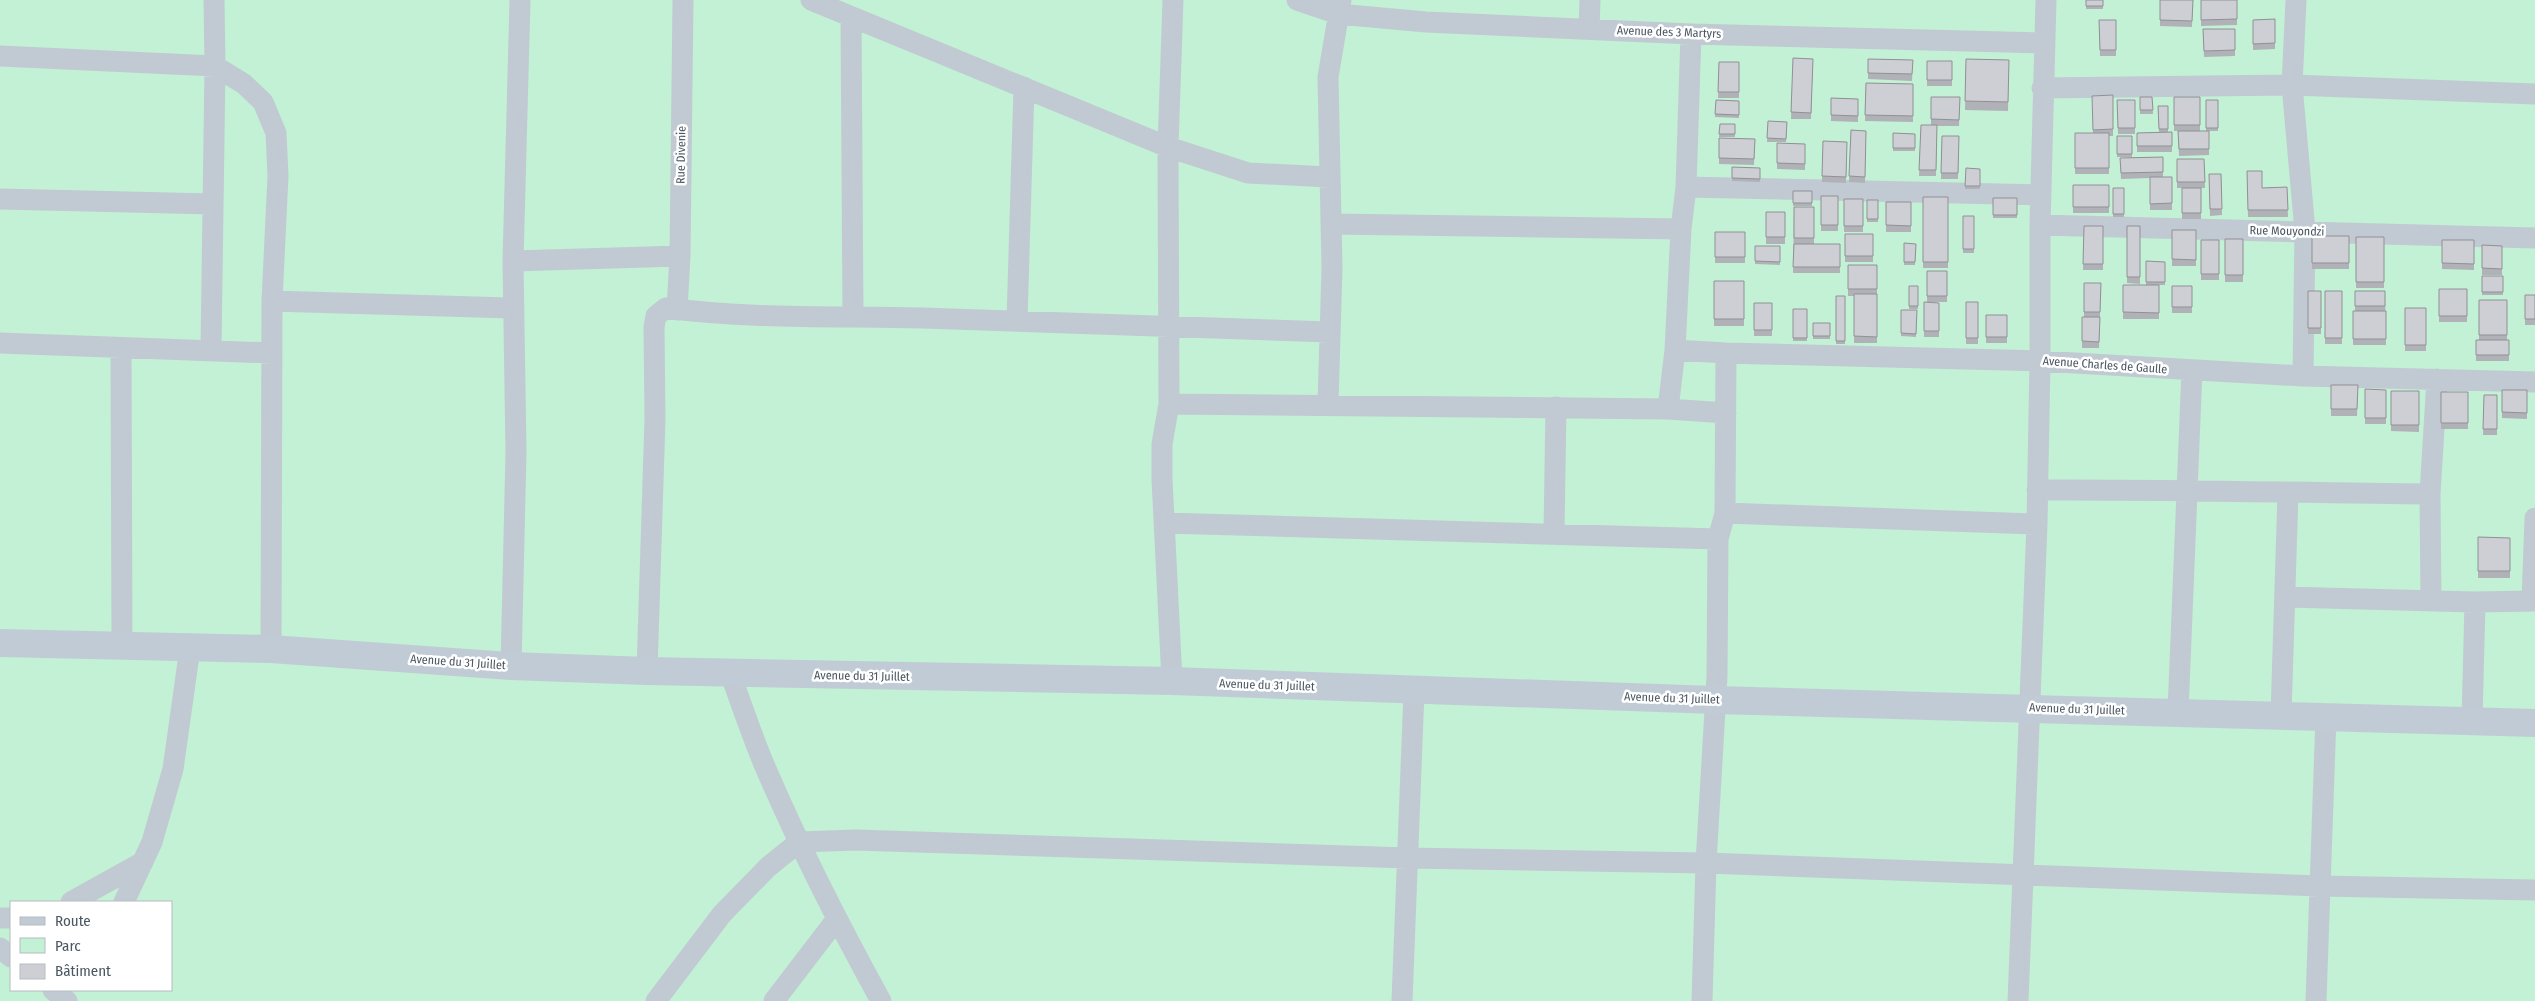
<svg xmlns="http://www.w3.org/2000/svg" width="2535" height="1001" font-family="'Fira Sans Condensed',sans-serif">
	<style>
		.green { fill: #c3f1d5; fill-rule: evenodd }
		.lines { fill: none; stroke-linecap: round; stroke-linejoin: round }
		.street { stroke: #c1cad2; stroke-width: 21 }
		.secondary { stroke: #c1cbd6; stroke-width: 28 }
		.wall { fill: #b0b2b7 }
		.building { fill: #cdcfd5; stroke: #909195 }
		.labels { text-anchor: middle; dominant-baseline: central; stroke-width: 5; stroke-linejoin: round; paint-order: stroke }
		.street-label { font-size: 12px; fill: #4a5661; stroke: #fff }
	</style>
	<rect width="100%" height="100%" fill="#f5f3f3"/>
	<path class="green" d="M0 0H2535V1001H0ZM11 902H171V990H11Z"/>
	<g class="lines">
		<path class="street" d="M214 0 215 66 244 84 263 102 276 133 278 176 272 301 271 649
			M811 0 1168 147 1248 173 1329 177
			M1297 0 1338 14 1426 22 1691 34 2044 43
			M2296 0 2292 85 2305 231 2303 376
			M851 17 853 317
			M1589 29 1590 0
			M0 56 215 66 211 350
			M2042 88 2292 85 2535 94
			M1686 187 2041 195
			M0 199 213 204
			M1331 224 1681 229
			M2040 225 2535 238
			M513 261 680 256
			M272 301 514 308
			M677 310 680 256 683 0
			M1017 321 1024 87
			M0 343 272 353
			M121 348 122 647
			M1675 350 1726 353 2040 361 2303 376 2535 382
			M1169 404 1668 409 1726 413
			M1328 404 1332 268 1328 77 1341 0
			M1668 409 1675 350 1681 229 1686 187 1691 34
			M2037 490C2168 489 2299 493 2430 494
			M1725 513 2037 524
			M1164 523 1718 539
			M1554 533 1556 407
			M2285 597 2475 602 2535 601
			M2431 600 2430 494 2437 379
			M2532 601 2535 518
			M511 666 516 452 513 261 520 0
			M647 671 655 419 654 327 656 316 666 308C751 319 837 316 923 318 1058 322 1194 327 1330 332
			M730 673C741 703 751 733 763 762 798 844 838 923 881 1001
			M1172 681 1162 479V444L1169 404 1168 147 1173 0
			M2178 712 2192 370
			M2281 715 2288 493
			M2472 721 2475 602
			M71 902 143 862
			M124 902 152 842 173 769 190 648
			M0 918H11
			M0 948 11 957
			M53 990 67 1001
			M656 1001 722 914 768 867 799 842 856 840 1408 858 1706 863 2319 886 2535 890
			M774 1001 836 920
			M1402 1001 1414 691
			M1702 1001 1706 863 1717 676 1718 539 1725 513 1726 353
			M2018 1001 2037 524 2040 361V225L2046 0
			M2316 1001 2326 717"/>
		<path class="secondary" d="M0 643 271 649 511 666 647 671 1172 681 1715 700 2535 723"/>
	</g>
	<path class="wall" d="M2086 0H2103V9H2086Z
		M2160 0H2193L2192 27 2160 26Z
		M2201 0H2237V25L2201 26Z
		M2275 19V49L2253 50V20Z
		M2099 20H2116V56H2100Z
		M2203 29H2235V56L2204 57Z
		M1793 58 1813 59 1811 119H1791Z
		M1868 59 1913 60 1912 81 1868 79Z
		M1966 59 2009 60 2008 111 1965 110Z
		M1927 61H1952V86H1927Z
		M1719 62H1739V98H1718Z
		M1866 83 1913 84V122L1865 121Z
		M2113 95V136H2109V174H2075V133H2093L2092 96Z
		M1931 97H1960L1959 126H1937L1936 176H1919L1921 125H1931Z
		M2140 97H2152L2153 114H2140Z
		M2174 97H2200V131H2174Z
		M1831 98 1858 99V122L1831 121Z
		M1716 100 1739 101V118L1715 117Z
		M2117 100H2135V134H2118Z
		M2206 100H2218V131H2206Z
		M2158 106H2168V132H2159Z
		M1768 121 1787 122 1786 142H1767Z
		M1720 124H1735V137H1719Z
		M1851 130 1866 131 1865 183 1849 182Z
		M2178 131H2209V155L2179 156Z
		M2172 132V152H2137V133Z
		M1893 133 1915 134V151H1893Z
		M1942 136H1959L1958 179H1941Z
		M2117 136H2132V157H2117Z
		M1719 138 1755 139 1754 165 1719 164Z
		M1823 141 1847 142 1846 183 1822 182Z
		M1777 143 1805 144V170L1777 169Z
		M2163 157V177H2172V210H2150V178L2121 179 2120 158Z
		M2177 159H2204L2205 188H2177Z
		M1732 167 1760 168V182L1732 181Z
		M1966 168 1980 169V189H1965Z
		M2247 171 2262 188 2287 187 2288 217H2248Z
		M2209 174H2221L2222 215 2210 216Z
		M2073 185H2109V213H2073Z
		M2113 188H2124V217H2113Z
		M2182 188H2201V219H2182Z
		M1793 191H1812V206H1793Z
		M1821 196H1838V231H1821Z
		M1923 197H1948V268H1923Z
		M1993 198H2017V218H1993Z
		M1844 199H1863V232H1844Z
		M1867 200H1878V222H1867Z
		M1886 202H1911V232H1886Z
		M1794 207H1814V244H1840V273H1793Z
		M1766 212H1785V244H1766Z
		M1963 216H1974V253H1963Z
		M2084 226H2103V270H2083Z
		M2127 226H2140V284L2127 283Z
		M2172 230H2196V266H2172Z
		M1715 232H1745V263H1715Z
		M1845 234H1873V262H1845Z
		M2312 236H2349V269H2312Z
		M2356 237H2384V288H2356Z
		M2225 239H2243V282H2225Z
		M2201 240H2219V280H2201Z
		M2442 240H2474V270L2442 269Z
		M1904 243 1916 244 1915 265H1904Z
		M2482 245 2502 246V275H2482Z
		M1755 246H1780V265L1755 264Z
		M2146 261 2165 262V285H2159V319H2123V285H2146Z
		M1848 265H1877V343H1854V296H1848Z
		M1927 271H1947V302H1927Z
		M2482 276H2503V295H2482Z
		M1714 281H1744V326H1714Z
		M2084 283H2101L2099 348H2082V317H2084Z
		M1909 286H1918V309H1909Z
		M2172 286H2192V313H2172Z
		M2439 289H2467V322H2439Z
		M2308 291H2321V334H2308Z
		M2325 291H2342V344H2325Z
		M2355 291H2385L2386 345H2353V311H2355Z
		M2525 295H2535V325H2525Z
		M1836 296H1845V344H1836Z
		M2479 300H2507V340H2509V361H2476V340H2479Z
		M1924 302 1939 303V337H1924Z
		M1966 302H1978V344H1966Z
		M1754 303H1772V336H1754Z
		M2405 308H2426V351H2405Z
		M1793 309H1807V341H1793Z
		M1901 310H1917L1916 337 1901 336Z
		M1986 315H2007V343H1986Z
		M1813 323H1830V339H1813Z
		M2331 385H2358L2357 416H2331Z
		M2365 389 2386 390V424H2365Z
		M2502 390H2527V419L2502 418Z
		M2391 391H2419V432L2391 431Z
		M2441 392H2468V429H2441Z
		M2484 395H2497V435H2483Z
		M2478 537 2510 538V578H2478Z"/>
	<path class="building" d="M2086 0H2103V6H2086Z
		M2160 0H2193L2192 21 2160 20Z
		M2201 0H2237V19L2201 20Z
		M2275 19V43L2253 44V20Z
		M2099 20H2116V50H2100Z
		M2203 29H2235V50L2204 51Z
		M1793 58 1813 59 1811 113 1791 112Z
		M1868 59 1913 60 1912 74 1868 73Z
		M1966 59 2009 60 2008 102 1965 101Z
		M1927 61H1952V80H1927Z
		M1719 62H1739V92H1718Z
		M1866 83 1913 84V116L1865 115Z
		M2113 95V129L2093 130 2092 96Z
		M1931 97H1960L1959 120 1931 119Z
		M2140 97H2152L2153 110H2140Z
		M2174 97H2200V125H2174Z
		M1831 98 1858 99V116L1831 115Z
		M1716 100 1739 101V115L1715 114Z
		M2117 100H2135V128H2118Z
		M2206 100H2218V128H2206Z
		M2158 106H2168V129H2159Z
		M1768 121 1787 122 1786 139 1767 138Z
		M1720 124H1735V134H1719Z
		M1921 125H1937L1936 170H1919Z
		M1851 130 1866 131 1865 177 1849 176Z
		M2178 131H2209V149H2179Z
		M2172 132V146H2137V133Z
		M1893 133 1915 134V148H1893Z
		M2075 133H2109V168H2075Z
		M1942 136H1959L1958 173H1941Z
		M2117 136H2132V154H2117Z
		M1719 138 1755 139 1754 159 1719 158Z
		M1823 141 1847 142 1846 177 1822 176Z
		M1777 143 1805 144V164L1777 163Z
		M2163 157V172L2121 173 2120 158Z
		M2177 159H2204L2205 182H2177Z
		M1732 167 1760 168V179L1732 178Z
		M1966 168 1980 169V186H1965Z
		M2247 171H2262V188L2287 187 2288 210H2248Z
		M2209 174H2221L2222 209H2210Z
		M2150 177H2172V203L2150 204Z
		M2073 185H2109V207H2073Z
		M2113 188H2124V214H2113Z
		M2182 188H2201V213H2182Z
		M1793 191H1812V203H1793Z
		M1821 196H1838V225H1821Z
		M1923 197H1948V262H1923Z
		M1993 198H2017V215H1993Z
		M1844 199H1863V226H1844Z
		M1867 200H1878V219H1867Z
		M1886 202H1911V226L1886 225Z
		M1794 207H1814V238H1794Z
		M1766 212H1785V237H1766Z
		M1963 216H1974V249H1963Z
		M2084 226H2103V264H2083Z
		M2127 226H2140V277H2127Z
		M2172 230H2196V260L2172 259Z
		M1715 232H1745V257H1715Z
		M1845 234H1873V256H1845Z
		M2312 236H2349V263H2312Z
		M2356 237H2384V282H2356Z
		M2225 239H2243V275H2225Z
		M2201 240H2219V274H2201Z
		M2442 240H2474V264L2442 263Z
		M1904 243 1916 244 1915 262H1904Z
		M1794 244H1840V267H1793Z
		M2482 245 2502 246V269L2482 268Z
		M1755 246H1780V262L1755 261Z
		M2146 261 2165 262V282H2146Z
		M1848 265H1877V289H1848Z
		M1927 271H1947V296H1927Z
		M2482 276H2503V292H2482Z
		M1714 281H1744V319H1714Z
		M2084 283H2101L2100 312H2084Z
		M2123 285H2159V313L2123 312Z
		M1909 286H1918V306H1909Z
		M2172 286H2192V307H2172Z
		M2439 289H2467V316H2439Z
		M2308 291H2321V328H2308Z
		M2325 291H2342V338H2325Z
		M2355 291H2385V306H2355Z
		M1854 294H1877V337L1854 336Z
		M2525 295H2535V319H2525Z
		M1836 296H1845V341H1836Z
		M2479 300H2507V335H2479Z
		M1924 302 1939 303V331H1924Z
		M1966 302H1978V338H1966Z
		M1754 303H1772V330H1754Z
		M2405 308H2426V345H2405Z
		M1793 309H1807V338H1793Z
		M1901 310H1917L1916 334 1901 333Z
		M2353 311H2386V339H2353Z
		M1986 315H2007V337H1986Z
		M2082 317H2100L2099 342 2082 341Z
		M1813 323H1830V336H1813Z
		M2476 340H2509V355H2476Z
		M2331 385H2358L2357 409H2331Z
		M2365 389 2386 390V418H2365Z
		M2502 390H2527V413L2502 412Z
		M2391 391H2419V425H2391Z
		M2441 392H2468V423H2441Z
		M2484 395H2497V429H2483Z
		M2478 537 2510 538V571H2478Z"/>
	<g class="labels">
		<g class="street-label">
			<text transform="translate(1669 32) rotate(2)">Avenue des 3 Martyrs</text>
			<text transform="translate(681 155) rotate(-89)">Rue Divenie</text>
			<text transform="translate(2287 231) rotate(1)">Rue Mouyondzi</text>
			<text transform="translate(2105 365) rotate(4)">Avenue Charles de Gaulle</text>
			<text transform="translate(458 662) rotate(4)">Avenue du 31 Juillet</text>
			<text transform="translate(862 676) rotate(1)">Avenue du 31 Juillet</text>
			<text transform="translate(1267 685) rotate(2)">Avenue du 31 Juillet</text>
			<text transform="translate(1672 698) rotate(2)">Avenue du 31 Juillet</text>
			<text transform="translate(2077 709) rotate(2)">Avenue du 31 Juillet</text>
		</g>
	</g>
	<rect x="10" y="901" width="162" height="90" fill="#ffffff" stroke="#b7bbc0"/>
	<rect x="20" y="917" width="25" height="8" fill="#c1cbd6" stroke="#b7bbc0"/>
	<text x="55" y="926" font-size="15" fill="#4a5661">Route</text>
	<rect x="20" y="938" width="25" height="15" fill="#c3f1d5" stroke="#b7bbc0"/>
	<text x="55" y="951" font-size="15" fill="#4a5661">Parc</text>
	<rect x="20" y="964" width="25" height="15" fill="#cdcfd5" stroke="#b7bbc0"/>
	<text x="55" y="976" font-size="15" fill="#4a5661">Bâtiment</text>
</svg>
